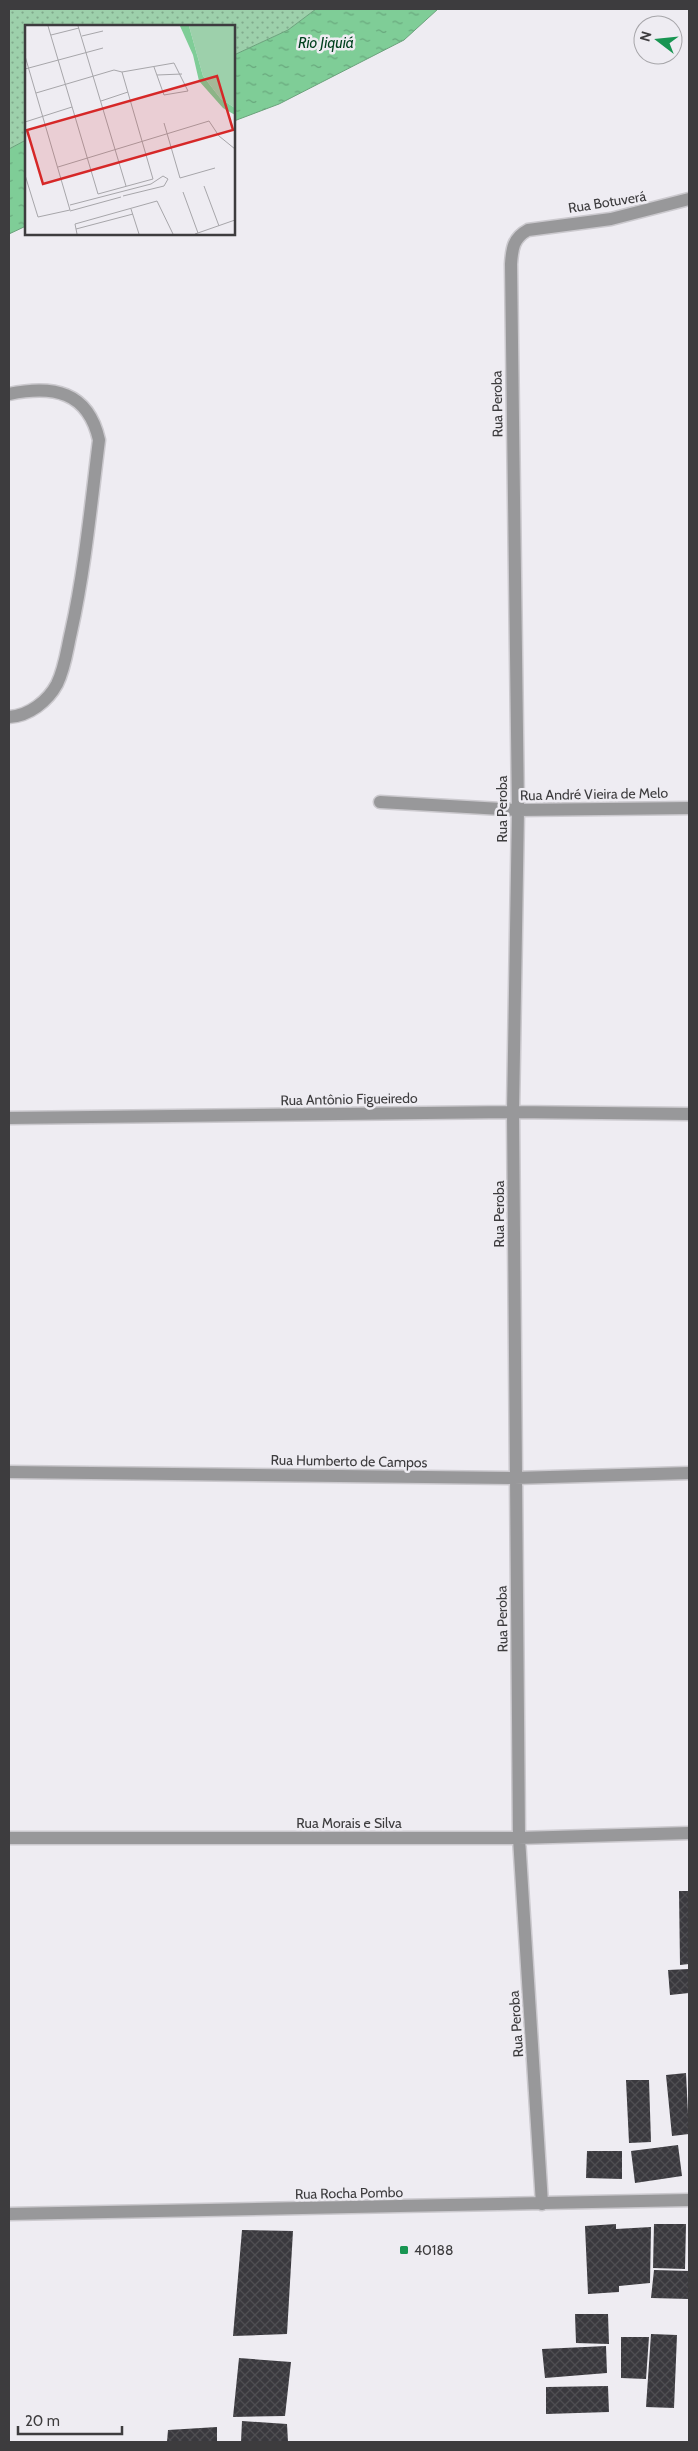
<svg xmlns="http://www.w3.org/2000/svg" width="698" height="2451" font-family="Cabin,sans-serif">
	<style>
		.park { fill: url(#park-dots) }
		.water { fill: url(#water-ripples); stroke: #6ba27c }
		.building { fill: url(#building-cross-hatch) }
		.lines { fill: none; stroke-linecap: round; stroke-linejoin: round }
		.minor-casing { stroke: #cbc9ce; stroke-width: 15 }
		.minor { stroke: #98989a; stroke-width: 12 }
		.poi-dot { fill: #189552; stroke: #eeecf2; stroke-width: 2 }
		.labels { text-anchor: middle; dominant-baseline: central; stroke-width: 5; stroke-linejoin: round; paint-order: stroke }
		.street-label { font-size: 14px; fill: #3d3c3e; stroke: #eeecf2 }
		.poi-label { font-size: 14px; fill: #3d3c3e; stroke: #eeecf2; text-anchor: start }
		.water-label { font-size: 15px; font-style: italic; fill: #01411f; stroke: #eeecf2 }
		.inset-road { fill: none; stroke: #a7a6aa; stroke-width: 1 }
		.view { fill: #d62828; fill-opacity: 0.15; stroke: #d62828; stroke-width: 2.5 }
		.inset-edge { fill: none; stroke: #3d3c3e; stroke-width: 2.5 }
	</style>
	<defs>
		<pattern id="park-dots" width="8" height="8" patternUnits="userSpaceOnUse" patternTransform="scale(1.25)"><rect width="8" height="8" fill="#9dd0ab"/><path d="M2 2h.1M6 6h.1" fill="none" stroke="#81aa8d" stroke-width="1.8" stroke-linecap="round"/></pattern>
		<pattern id="water-ripples" width="26" height="14" patternUnits="userSpaceOnUse" patternTransform="scale(1.25)"><rect width="26" height="14" fill="#7fcd97"/><path d="M2 4q2-2 4 0t4 0M15 11q2-2 4 0t4 0" fill="none" stroke="#69a87d"/></pattern>
		<pattern id="building-cross-hatch" width="8" height="8" patternUnits="userSpaceOnUse" patternTransform="scale(1.25)"><rect width="8" height="8" fill="#3a393e"/><path d="M0 0l8 8M0 8l8-8" fill="none" stroke="#4f4e52"/></pattern>
	</defs>
	<rect width="100%" height="100%" fill="#eeecf2"/>
	<path class="park" d="M9 9H316L288 30 234 55V26H26V140L9 149Z"/>
	<path class="water" d="M316 9H438L404 40 279 104 234 121V55L288 30Z
		M26 140V226L9 234V149Z"/>
	<path class="building" d="M679 1891H689V1964L680 1965Z
		M689 1969V1993L670 1995 668 1970Z
		M686 2073 689 2134 672 2136 666 2075Z
		M626 2080H649L651 2142 629 2143Z
		M678 2145 682 2176 635 2183 631 2151Z
		M587 2151H622V2179L586 2178Z
		M616 2224V2229L651 2227 650 2283 619 2286V2292L588 2294 585 2226Z
		M654 2224H686L685 2269 653 2268Z
		M242 2230 293 2231 287 2334 233 2336Z
		M654 2270 689 2271V2299L651 2298Z
		M575 2314H608L609 2344 576 2343Z
		M651 2334 677 2335 674 2408 646 2407Z
		M621 2337H649L646 2379 621 2378Z
		M606 2346 607 2373 545 2378 542 2349Z
		M239 2358 291 2362 285 2416 233 2417Z
		M608 2386 609 2412 546 2414V2387Z
		M242 2421 287 2424 288 2442H241Z
		M217 2427V2442H167L168 2430Z"/>
	<g class="lines">
		<g class="minor-casing">
			<path id="minor" d="M9 394C53 385 88 391 99 440 91 504 85 569 71 632 67 649 65 668 57 684 48 701 29 716 9 717
				M380 802 518 810 689 808
				M9 1118 513 1112 689 1114
				M9 1472 515 1478 689 1473
				M9 1838H519L689 1833
				M542 2204 519 1838 513 1112 518 810 511 264C512 249 513 238 528 230L611 219 689 199
				M9 2214 689 2200"/>
		</g>
		<use href="#minor" class="minor"/>
	</g>
	<rect class="poi-dot" x="399" y="2245" width="10" height="10" rx="2.5"/>
	<g class="labels">
		<g class="street-label">
			<text transform="translate(607 202) rotate(-9)">Rua Botuverá</text>
			<text transform="translate(497 404) rotate(-91)">Rua Peroba</text>
			<text transform="translate(594 794) rotate(-1)">Rua André Vieira de Melo</text>
			<text transform="translate(502 809) rotate(-90)">Rua Peroba</text>
			<text transform="translate(349 1099) rotate(-1)">Rua Antônio Figueiredo</text>
			<text transform="translate(499 1214) rotate(-90)">Rua Peroba</text>
			<text transform="translate(349 1461) rotate(1)">Rua Humberto de Campos</text>
			<text transform="translate(502 1619) rotate(-91)">Rua Peroba</text>
			<text x="349" y="1823">Rua Morais e Silva</text>
			<text transform="translate(516 2024) rotate(-94)">Rua Peroba</text>
			<text transform="translate(349 2193) rotate(-1)">Rua Rocha Pombo</text>
		</g>
		<g class="poi-label">
			<text x="414" y="2250">40188</text>
		</g>
		<g class="water-label">
			<text x="326" y="43">Rio Jiquiá</text>
		</g>
	</g>
	<g transform="translate(25 25)">
		<rect width="210" height="210" fill="#eeecf2"/>
		<path d="M164 1H210V83L196 74 178 51Z" fill="#9dd0ab"/>
		<path d="M155 1H164L178 51 196 74 210 83V90L198 83 174 56 168 30Z" fill="#7fcd97"/>
		<path class="inset-road" d="M23 1 73 169 128 154 97 47M53 1 101 161M26 10 54 3M57 11 78 6M0 31 45 185 13 192 0 150M0 44 78 23M97 47 149 38 163 66 139 70 129 42M132 50 157 49M11 68 89 45 97 47M76 76 103 67M0 97 47 82M139 98 155 153 190 143M33 142 184 96 194 111 210 124M179 161 194 201M158 167 173 208M45 180 126 159 138 151 143 154 139 161 98 171M106 184 114 209M45 186 96 172M51 204 108 189M52 209 50 199 132 176 148 209M170 209 210 195"/>
		<path class="view" d="M192 51 208 105 18 159 2 105Z"/>
		<rect width="210" height="210" class="inset-edge"/>
	</g>
	<rect width="698" height="2451" fill="none" stroke="#3d3c3e" stroke-width="20"/>
	<g transform="translate(658 40) rotate(286)"><circle r="24" fill="#eeecf2" stroke="#a7a6aa"/>
	<path d="M0-4L9 19L0 12L-9 19Z" fill="#189552"/>
	<text y="-8" font-size="14" font-weight="bold" text-anchor="middle" fill="#3d3c3e">N</text>
	</g>
	<path d="M18 2426v8h104v-8" fill="none" stroke="#3d3c3e" stroke-width="2.5"/>
	<text x="25" y="2426" font-size="15" fill="#3d3c3e" stroke="#eeecf2" stroke-width="4" paint-order="stroke">20 m</text>
</svg>
